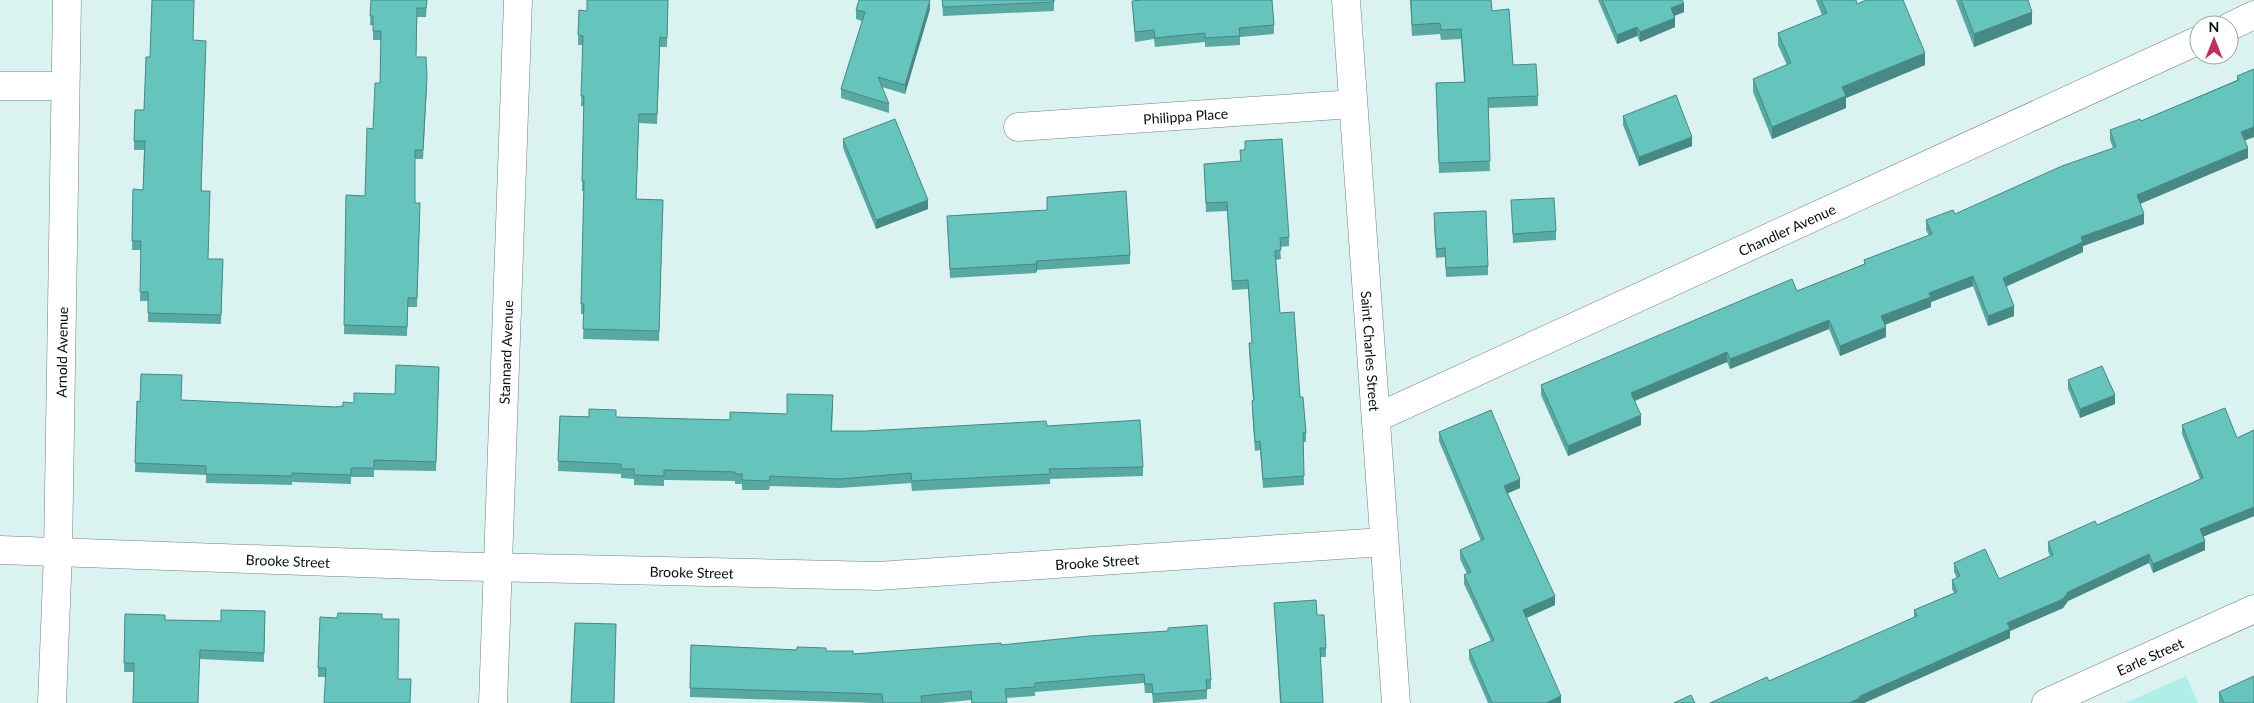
<svg xmlns="http://www.w3.org/2000/svg" width="2254" height="703" font-family="Lato,sans-serif">
	<style>
		.green { fill: #b0eee8 }
		.lines { fill: none; stroke-linecap: round; stroke-linejoin: round }
		.minor-casing { stroke: #6c8381; stroke-width: 29 }
		.minor { stroke: #fff; stroke-width: 28 }
		.wall { fill: #57a9a2 }
		.shaded-wall { fill: #478984 }
		.building { fill: #65c4bc; stroke: #478984 }
		.labels { text-anchor: middle; dominant-baseline: central; stroke-width: 4; stroke-linejoin: round; paint-order: stroke }
		.street-label { font-size: 14px; fill: #060e0d; stroke: #fff }
	</style>
	<rect width="100%" height="100%" fill="#daf3f0"/>
	<path class="green" d="M2186 676 2198 703H2125Z"/>
	<g class="lines">
		<g class="minor-casing">
			<g id="minor">
				<path id="s1" d="M1346 0 1396 703"/>
				<path d="M2229 27 2254 15"/>
				<path d="M0 86H64"/>
				<path id="s2" d="M1018 127 1353 104"/>
				<path id="s3" d="M1376 418 2199 40"/>
				<path id="s4" d="M0 550 445 566 878 576 1383 542"/>
				<path id="s5" d="M52 703 58 553 67 0"/>
				<path id="s6" d="M493 703 518 0"/>
				<path id="s7" d="M2046 703 2254 609"/>
			</g>
		</g>
		<use href="#minor" class="minor"/>
	</g>
	<path class="wall" d="M371 0H427L426 17H417L416 57 427 85 423 159H415V203L420 212 417 307H408L407 336 344 334 346 195 365 196 380 83 381 40H373V25H370Z
		M668 0 667 47H660L657 124 639 123 636 199 663 200 659 341 583 339 584 314H581V304L584 191H582L584 106H581L583 45H578L579 10 587 11Z
		M942 0H1054V11L943 16Z
		M1410 0H1491L1492 11 1513 65 1538 96V106L1488 108 1490 171 1439 173 1436 83 1464 82 1461 39 1441 40 1440 34 1412 36Z
		M1598 0H1682L1684 12 1674 16 1675 27 1640 42 1637 36 1617 44Z
		M1816 0H1856L1857 4 1925 65 1846 98V108L1772 139 1753 92V79L1787 65 1778 45V33L1822 15Z
		M1956 0H2028L2032 24 1974 47Z
		M1132 1 1274 25V34L1240 37V45L1205 47V42L1155 47 1154 39 1135 42Z
		M930 9 905 94 882 87 889 104V113L841 98V89L862 21 856 19V10Z
		M193 41 202 191 208 259H223L221 324 148 322V301H140L141 250H132L133 189 143 190 144 150H134L135 110H144L150 57Z
		M2254 69V137L2244 140 2248 158 2140 204 2144 224 2083 246V252L2006 286 2014 316 1988 326 1973 286 1931 302V307L1885 325 1886 337 1840 356 1829 329 1730 369 1727 362 1635 401 1641 425 1568 456 1541 395V385L1797 291 1864 264V260L1929 236 1926 230V220L1955 214 2113 148 2110 140V130L2141 121 2237 80V76Z
		M1623 116 1692 146 1639 166 1623 125Z
		M843 139 928 209 876 229 843 148Z
		M1240 150 1289 237V246L1280 247 1281 259 1276 260 1280 313 1300 397 1306 433V442H1303L1304 485 1263 488 1260 450 1255 451 1252 410V401L1253 400 1249 352V343H1252L1248 289 1232 290 1227 211 1206 212 1204 164 1241 162Z
		M1047 197 1130 255V264L1037 270 1036 273 950 278 947 216 1047 210Z
		M1511 200 1556 231V240L1513 243Z
		M1434 222 1488 266V275L1446 277 1445 257 1436 258Z
		M439 367 436 471 374 470V477H351V484L292 482V485L206 483V475L135 472 137 401 140 402 181 400 335 407 343 406 354 403 395 394Z
		M2068 380 2115 404 2080 418 2068 389Z
		M833 405 832 431H866L1047 426 1143 467V476L1050 479V484L912 491 911 483 840 488 770 486 769 490H742V484H735V481L664 480V486L634 485V479L621 478V474L558 471 560 416 730 420 787 414Z
		M2182 425 2237 438 2254 430V516L2203 536 2205 550 2153 573 2149 563 2068 601 2063 608 2010 631V638L1864 703H1710L1769 681 1914 618V610L1954 593 1952 589V580L1957 578 1954 572V563L1999 579 2050 556 2048 551V542L2097 525 2200 479 2182 434Z
		M1439 432 1520 488 1508 493 1555 605 1527 618 1561 703H1488L1469 659V650L1491 641 1464 584V575L1467 574 1460 559V550L1481 541 1439 441Z
		M1274 603 1317 615 1326 648V657H1320L1323 703H1280Z
		M265 611 264 662 200 659 134 672H124L125 614 165 620 221 621Z
		M382 614 326 677H318V668L337 618Z
		M691 645 826 651 853 654 1001 645 1211 680V689H1207V699L1153 703 1152 693H1145L1144 683 1035 692V696L1006 698 1007 703H971V700L940 703H875L690 697Z
		M2219 692 2254 703H2219Z"/>
	<path class="shaded-wall" d="M930 0V9L905 94V85Z
		M1684 3V12L1671 17V8Z
		M2032 12V24L1974 47V34Z
		M1675 18V27L1640 42V32Z
		M1637 27V36L1617 44V35Z
		M1925 53V65L1846 98V108L1772 139V127L1842 87Z
		M2254 127V137L2241 142V132Z
		M1692 137V146L1639 166V157Z
		M2248 148V158L2137 205V195Z
		M928 200V209L876 229V220Z
		M2144 214V224L2083 246V252L2003 288V278L2081 237Z
		M1037 261V270L1036 273V264Z
		M1973 276V286L1931 302V307L1881 326V316L1929 293Z
		M2014 306V316L1988 326V316Z
		M1829 320V329L1730 369V359Z
		M1886 327V337L1840 356V346Z
		M1727 352V362L1631 402V393Z
		M2115 395V404L2080 418V409Z
		M1641 415V425L1568 456V446Z
		M1520 479V488L1504 495V486Z
		M2254 507V516L2200 538V529Z
		M2205 541V550L2153 573V564Z
		M2149 554V563L2068 601 2063 608 2010 631V638L1864 703H1849L1860 696 2007 623 2068 592Z
		M1555 596V605L1523 619V610Z
		M1561 696V703H1546Z"/>
	<path class="building" d="M152 0H194L193 40 206 41 201 191H210L208 259H223L221 315 148 313V292H140L141 241H132L133 189 143 190 145 141H134L135 110H144L146 57H150Z
		M371 0H427L426 8H417L416 57H426L427 76 423 150H415V203H420L417 298H408L407 327 344 325 346 195 365 196 367 128 373 129 375 83H380L381 31H373V16H370Z
		M587 0H668L667 38 660 37 657 114H639L636 199 663 200 659 331 583 329 584 304H581L584 181H582L584 96H581L583 36 578 35 579 10 587 11Z
		M859 0H930L905 85 878 77 889 104 841 89 865 12 856 10Z
		M942 0H1054V2L943 7Z
		M1142 0H1272L1274 25 1239 28 1240 36 1205 38V33L1155 38 1154 30 1135 32 1132 1Z
		M1411 0H1491L1492 11 1509 9 1513 65 1536 64 1538 96 1488 98 1490 161 1439 163 1436 83 1465 82 1461 29 1441 30 1440 23 1412 25Z
		M1602 0H1682L1684 3 1671 8 1675 18 1640 32 1637 27 1617 35Z
		M1821 0H1856L1857 4 1866 0H1903L1925 53 1842 87 1846 96 1772 127 1753 79 1791 63 1778 33 1827 13Z
		M1961 0H2028L2032 12 1974 34Z
		M2254 69V127L2241 132 2248 148 2137 195 2144 214 2081 237 2083 242 2003 278 2014 306 1988 316 1973 276 1929 293 1931 297 1881 316 1886 327 1840 346 1829 320 1730 359 1727 352 1631 393 1641 415 1568 446 1541 385 1792 279 1797 291 1865 264 1864 260 1932 234 1926 220 1953 210 1955 214 2062 166 2116 147 2110 130 2140 119 2141 121 2239 80 2237 76Z
		M1676 95 1692 137 1639 157 1623 116Z
		M895 119 928 200 876 220 843 139Z
		M1282 139 1289 237 1280 238 1281 250 1275 251 1280 313 1294 312 1300 397H1303L1306 433H1303L1304 476 1263 479 1260 441 1255 442 1252 401 1254 400 1249 343H1252L1248 280 1232 281 1227 202 1206 203 1204 164 1241 161 1240 150H1245V141Z
		M1126 191 1130 255 1037 261 1036 264 950 269 947 216 1047 210V197Z
		M1554 198 1556 231 1513 234 1511 200Z
		M1486 211 1488 266 1446 268 1445 248 1436 249 1434 213Z
		M396 365 439 367 436 462 374 460V468H351V475L292 473V476L206 474V466L135 463 137 401 140 402 141 374 182 375 181 400 335 407 343 406V402L354 403V393L395 394Z
		M2102 366 2115 395 2080 409 2068 380Z
		M787 394 833 395 831 431H866L1046 421 1047 426 1140 420 1143 467 1049 469 1050 474 912 481 911 473 840 479 770 476 769 481 742 480V474H735V472L664 470V476L634 475V469H621V464L558 461 560 416 589 417V409L616 410V417L730 420V412L787 414Z
		M2225 408 2237 438 2254 430V507L2200 529 2205 541 2153 564 2149 554 2068 592 2063 599 2007 623 2010 629 1860 696V698L1849 703H1710L1767 677 1769 681 1917 616 1914 610 1957 592 1952 580 1960 576 1954 563 1985 549 1999 579 2053 555 2048 542 2095 521 2097 525 2203 478 2182 425Z
		M1491 410 1520 479 1504 486 1555 596 1523 610 1561 696 1546 703H1492L1469 650 1494 640 1464 575 1471 572 1460 550 1484 539 1439 432Z
		M1316 600 1317 615H1324L1326 648H1320L1323 703H1281L1274 603Z
		M221 610 265 611 264 653 200 650 198 703H133L134 663H124L125 614 165 615V620L221 621Z
		M338 613 382 614V619H399L398 679H411L410 703H324L326 668H318L320 617 337 618Z
		M575 623 616 624 614 703H571Z
		M1207 625 1211 680H1206L1207 690 1153 694 1152 684H1145L1144 674 1035 683V687L1005 689 1007 702 1005 703H972L971 691 921 696 922 703H883L882 694 690 688 691 645 797 650V647L826 648V651H853V654L1001 643V645L1089 636 1168 631V628Z
		M2254 676V703H2224L2219 692Z
		M1691 695 1695 703H1674Z"/>
	<g class="labels">
		<g class="street-label">
			<text stroke="none"><textPath href="#s2" startOffset="168">Philippa Place</textPath></text>
			<text stroke="none"><textPath href="#s3" startOffset="452">Chandler Avenue</textPath></text>
			<text stroke="none"><textPath href="#s6" startOffset="351">Stannard Avenue</textPath></text>
			<text stroke="none"><textPath href="#s1" startOffset="352">Saint Charles Street</textPath></text>
			<text stroke="none"><textPath href="#s5" startOffset="351">Arnold Avenue</textPath></text>
			<text stroke="none"><textPath href="#s4" startOffset="288">Brooke Street</textPath></text>
			<text stroke="none"><textPath href="#s4" startOffset="1098">Brooke Street</textPath></text>
			<text stroke="none"><textPath href="#s4" startOffset="692">Brooke Street</textPath></text>
			<text stroke="none"><textPath href="#s7" startOffset="114">Earle Street</textPath></text>
		</g>
	</g>
	<g transform="translate(2214 40)"><circle r="24" fill="#ffffff" stroke="#9b9f9e"/>
	<path d="M0-4L9 19L0 12L-9 19Z" fill="#c0315a"/>
	<text y="-8" font-size="14" font-weight="bold" text-anchor="middle" fill="#060e0d">N</text>
	</g>
</svg>
